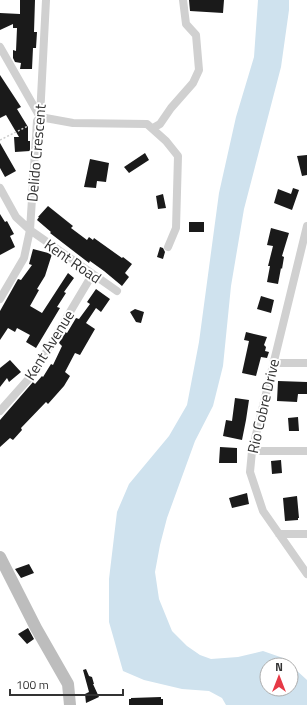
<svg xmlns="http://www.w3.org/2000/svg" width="307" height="705" font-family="'Titillium Web',sans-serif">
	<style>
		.water { fill: #cfe2ee; fill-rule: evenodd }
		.building { fill: #1a1a1a }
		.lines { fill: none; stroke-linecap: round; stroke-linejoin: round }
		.path { stroke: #cdcdcd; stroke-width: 1.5; stroke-dasharray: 2 2; stroke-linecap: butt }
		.street { stroke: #d0d0d0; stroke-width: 8 }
		.secondary { stroke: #bdbdbd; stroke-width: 12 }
		.labels { text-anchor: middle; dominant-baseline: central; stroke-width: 4; stroke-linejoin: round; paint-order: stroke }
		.street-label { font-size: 15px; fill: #333; stroke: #fff }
	</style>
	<rect width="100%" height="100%" fill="#fff"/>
	<path class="water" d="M258 0H289V10L281 67 244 209 231 286 223 366 213 406 195 441 167 518 160 545 155 572 159 599 172 631 187 646 200 655 211 659 238 657 263 651 283 658 307 680V705H226L222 698 209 691 182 689 144 680 123 671 109 622V579L117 512 129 484 169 436 187 405 199 342 219 193 236 117 254 57ZM267 665H291V689H267Z"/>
	<path class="building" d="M20 0H35L34 32H37L36 48H33L32 69H20L21 63 15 62 13 58V50L16 51 17 28H13V24L0 30V13L20 14Z
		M189 0H224L223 13 190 11Z
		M0 75 21 107 17 109 28 127V141H30V151L15 152 14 137H19L6 115 0 118Z
		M0 143 16 171 5 177 0 168Z
		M145 153 149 160 129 173 124 167Z
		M307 155V175L302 176 297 156Z
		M90 159 109 163 106 182 97 181 96 188 84 187Z
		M293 188 299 190 292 210 274 203 278 189 291 194Z
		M163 194 166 208 158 209 156 196Z
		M48 206 73 226 71 228 87 240 89 237 93 240 94 238 122 258 123 257 132 264 125 273 129 277 122 286 104 271 90 261 89 263 50 233 51 232 37 220 39 217H38Z
		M0 214 5 222 7 221 14 234 10 236 15 247 0 255Z
		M189 222H204V232H189Z
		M271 228 289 233 282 256 284 257 282 269 281 268 278 284 267 282 270 266H268L273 246 267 245Z
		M160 247 163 248 165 252 163 259 157 257Z
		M33 249 52 254 45 276 37 289 39 290 30 306 42 313 68 273 74 278 64 292 66 293 57 307 60 308 36 348 26 342 30 335 17 328 15 332 8 328 0 340V311L18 279 21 280 32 265 29 264Z
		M96 289 110 299 101 312 96 308 86 323 95 329 80 355 75 353 65 372 70 376 64 386 48 404 46 402 21 428 22 430 13 440 10 438 0 447V420L33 382 35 384 42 376 43 377 51 364 53 365 62 346 59 343 65 332 67 333 76 318 79 319 90 304 87 302Z
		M261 296 274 300 271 313 257 309Z
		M135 309 144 312 141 323 136 322 130 312Z
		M246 332 267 337 264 345 266 347 265 351 269 352 267 358 261 357 256 376 242 373 249 341 244 340Z
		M10 360 21 372 9 382 7 378 0 387V368Z
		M278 381 307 382V394H298L297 402 277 401Z
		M235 398 249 400 246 420 242 440 223 436 226 420 232 421Z
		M298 417 299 431H289L288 418Z
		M220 447 237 448V463H219Z
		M281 460 282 473 272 474 271 461Z
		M247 493 249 504 232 508 229 498Z
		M297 496 299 518H298V520L285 521 283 498Z
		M29 564 34 573 21 578 15 569Z
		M28 628 34 639 27 644 18 634Z
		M86 669 89 676 92 677 94 684H93L99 697 86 703 85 694 89 692 83 670Z
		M161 697V699H163V705H129V699H131V698Z"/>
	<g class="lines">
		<path class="path" d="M0 140 28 126"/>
		<path class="street" d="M0 47 40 117 73 123 147 124 166 141 178 156 176 228 168 247
			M153 128 160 124 171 108 193 83 199 70 196 35 186 24 183 0
			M0 188 16 217 30 230 117 291
			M307 226 252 451 250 472 263 511 307 574
			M0 299 24 258 30 230 37 121 40 117 46 0
			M273 363H307
			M0 411 33 374 92 275
			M252 451H307
			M279 534H307"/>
		<path class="secondary" d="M0 557 36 628 68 684 70 705"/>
	</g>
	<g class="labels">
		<g class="street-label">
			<text transform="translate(36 153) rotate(-85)">Delido Crescent</text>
			<text transform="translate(73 261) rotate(35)">Kent Road</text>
			<text transform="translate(49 345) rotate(-58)">Kent Avenue</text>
			<text transform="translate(263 406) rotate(-77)">Rio Cobre Drive</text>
		</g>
	</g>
	<g transform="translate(279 677)"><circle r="19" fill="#ffffff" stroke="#adadad"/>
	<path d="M0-3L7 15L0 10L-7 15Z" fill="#e63946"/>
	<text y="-6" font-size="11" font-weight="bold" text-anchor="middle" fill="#333333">N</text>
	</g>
	<path d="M10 689v6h113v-6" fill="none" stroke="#333333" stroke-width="2"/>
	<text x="16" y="689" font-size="12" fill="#333333" stroke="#ffffff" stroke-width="3" paint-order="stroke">100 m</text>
</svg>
